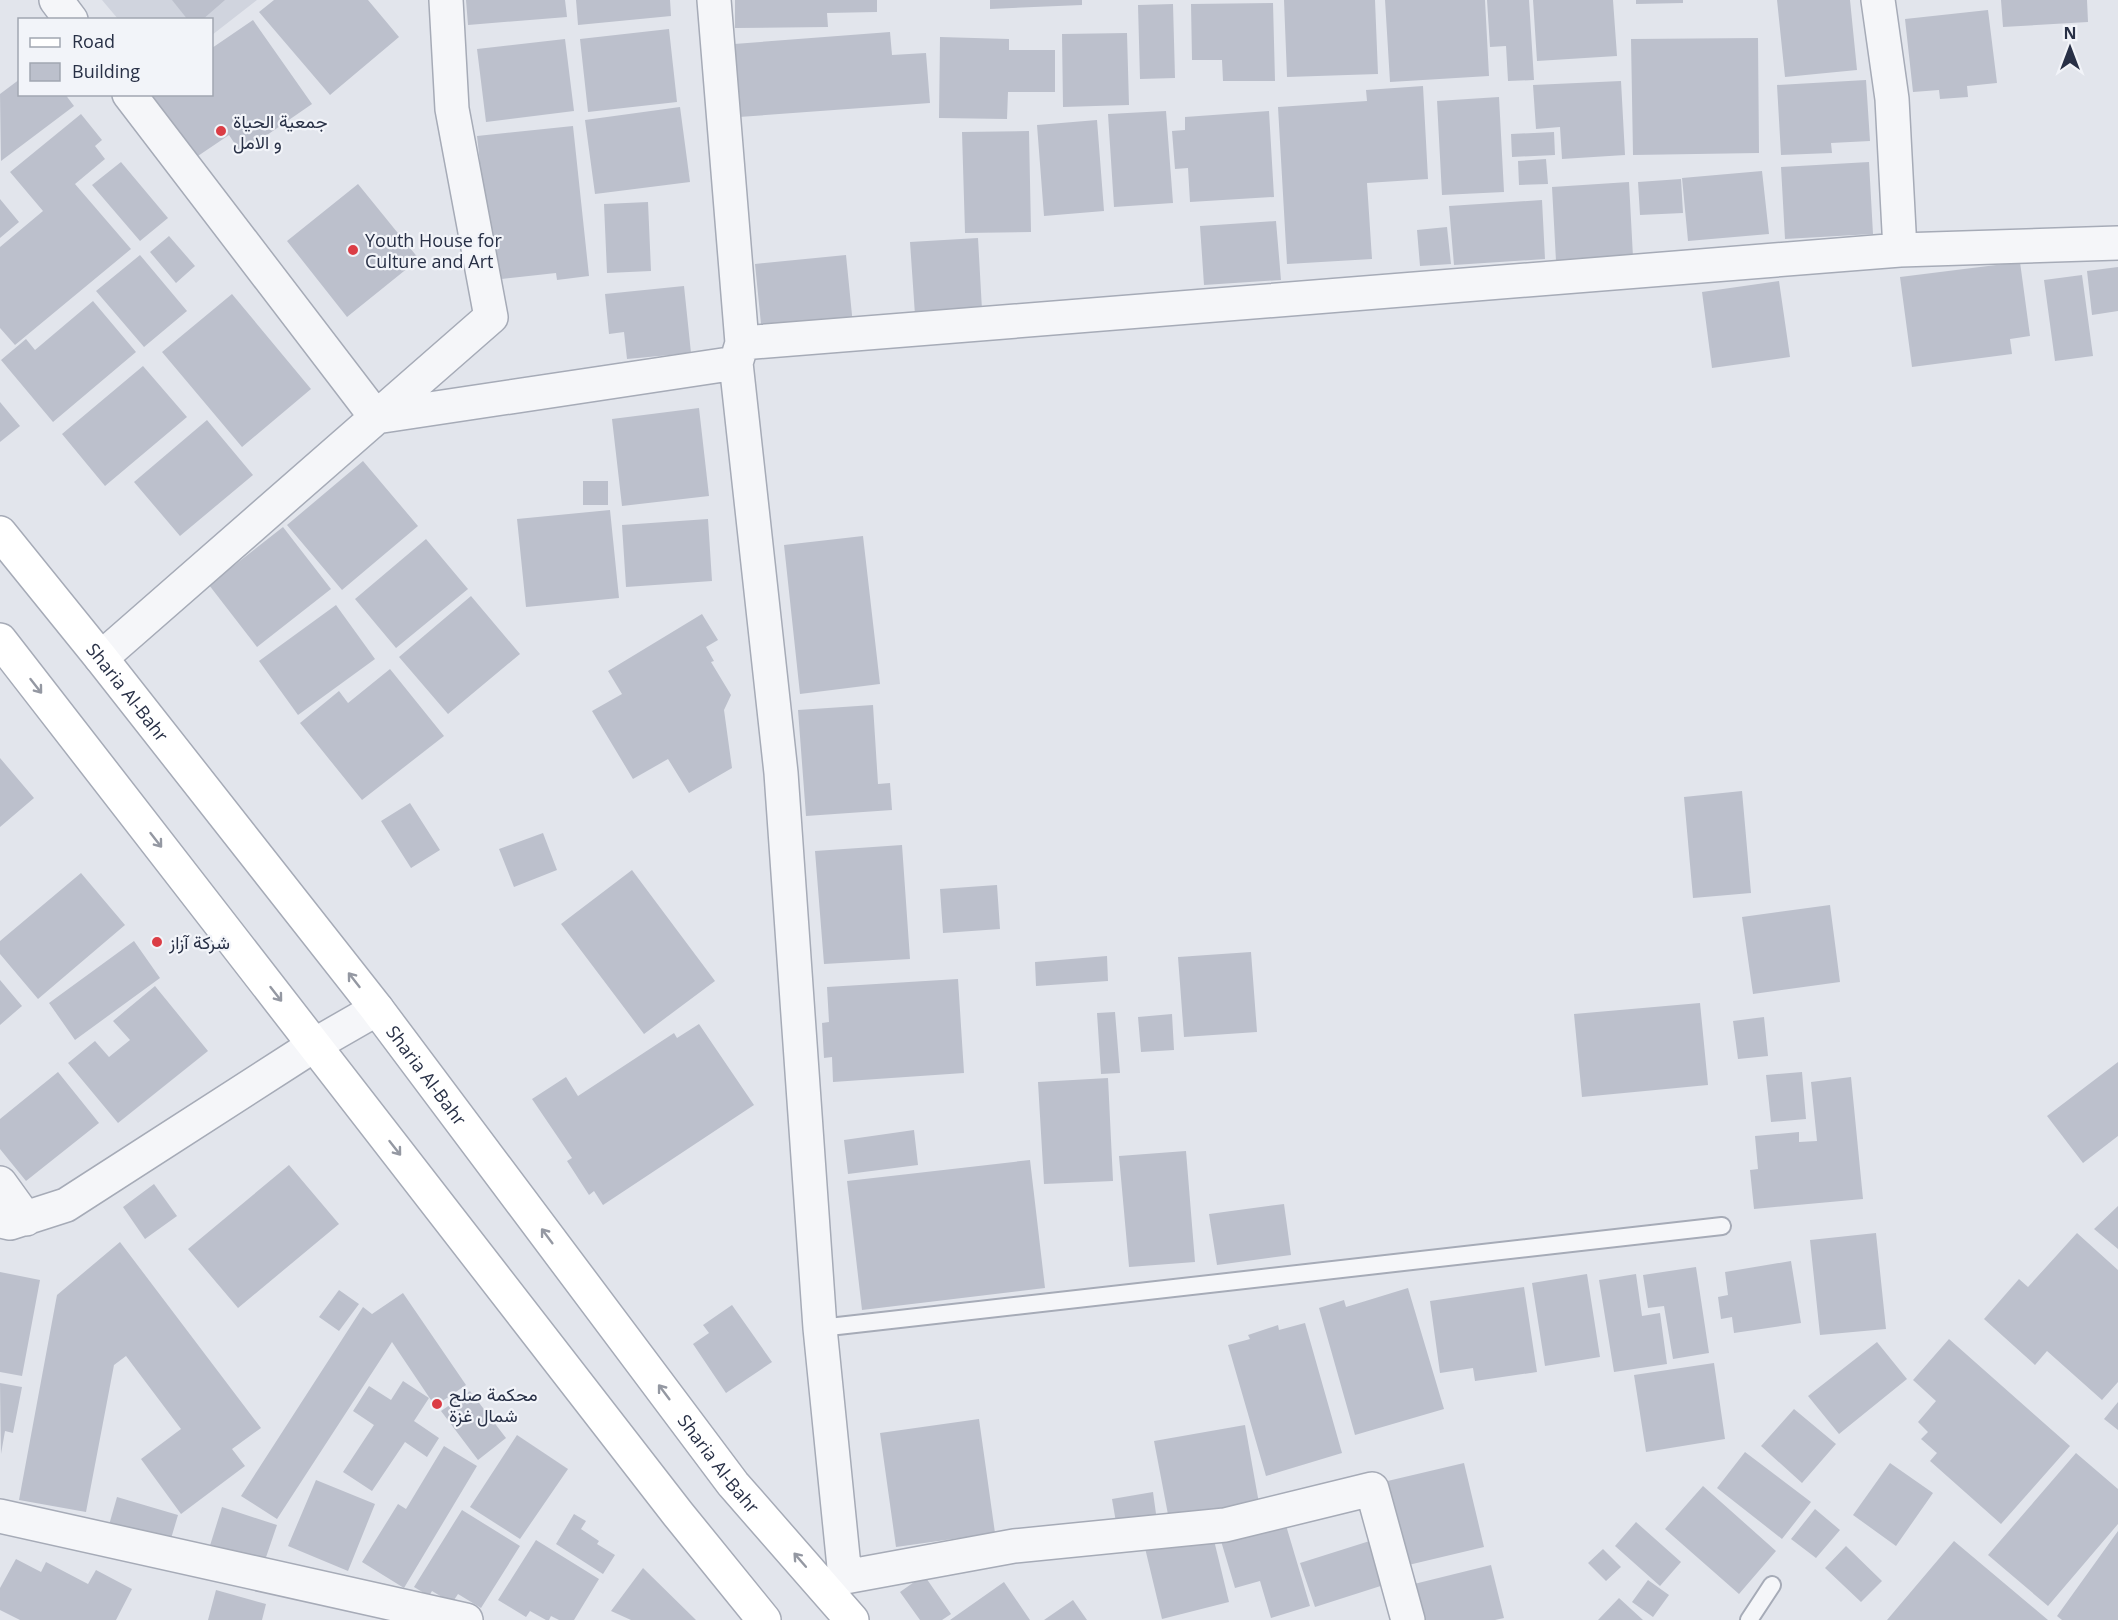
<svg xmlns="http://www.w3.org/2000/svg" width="2118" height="1620" font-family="'Open Sans',Vazirmatn,sans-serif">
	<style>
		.built { fill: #d0d4de }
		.building { fill: #bcc0cc }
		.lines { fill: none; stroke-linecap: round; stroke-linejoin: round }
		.service-casing { stroke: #a6abb7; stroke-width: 20 }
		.minor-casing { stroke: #a6abb7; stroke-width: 36 }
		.secondary-casing { stroke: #a6abb7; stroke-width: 36 }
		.service { stroke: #f5f6f9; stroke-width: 16 }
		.minor { stroke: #f5f6f9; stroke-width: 33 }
		.secondary { stroke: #fff; stroke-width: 33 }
		.oneway { stroke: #9498a2 }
		.poi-dot { fill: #db3d45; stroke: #f2f4f9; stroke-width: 2 }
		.labels { text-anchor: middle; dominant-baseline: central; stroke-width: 4.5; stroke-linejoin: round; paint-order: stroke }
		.poi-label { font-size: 18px; fill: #283046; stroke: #f2f4f9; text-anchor: start }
		.street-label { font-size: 18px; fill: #283046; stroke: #f2f4f9 }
	</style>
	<rect width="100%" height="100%" fill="#e2e5ec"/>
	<path class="built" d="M102 0H257L212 35V20L118 19Z"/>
	<path class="building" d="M172 0H225L202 20H188Z
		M274 0H368L399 37 330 95 259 12Z
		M466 0H565L567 17 468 25Z
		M576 0H670L671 16 578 25Z
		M735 0H877V12L827 13 828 27 735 28Z
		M990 0H1082V5L990 9Z
		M1284 0H1375L1378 74 1287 77Z
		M1385 0H1485L1489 76 1390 82Z
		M1487 0H1529L1534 80 1508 81 1506 46 1490 47Z
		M1533 0H1613L1617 56 1537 61Z
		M1636 0H1683V3L1636 4Z
		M1777 0H1850L1857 70 1785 77Z
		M2001 0H2087L2088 22 2003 27Z
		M1273 3 1275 81H1223L1222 60H1192L1191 4Z
		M1173 4 1175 78 1140 79 1138 5Z
		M1988 10 1997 83 1967 86 1968 97 1940 99 1939 90 1913 92 1905 19Z
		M253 20 312 104 241 153 229 135 192 160 146 94H212V48Z
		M669 29 677 102 588 112 580 39Z
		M890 32 892 55 926 53 930 103 739 117 734 44Z
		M1127 33 1129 105 1063 107 1062 34Z
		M940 37 1009 39V50H1055V92H1008L1007 119 939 118Z
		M1758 38 1759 153 1633 155 1631 39Z
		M565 39 574 111 486 122 477 49Z
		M20 79V94H65L74 106 1 161 0 94Z
		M1866 80 1870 141 1831 143 1832 153 1781 155 1777 85Z
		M1621 81 1625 155 1562 159 1560 127 1536 129 1533 85Z
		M1423 86 1428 179 1367 183 1372 259 1287 264 1278 107 1367 101 1366 90Z
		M1499 97 1504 192 1442 195 1437 101Z
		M680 107 690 182 595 194 585 120Z
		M1166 111 1173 203 1114 207 1108 114Z
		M1269 111 1274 197 1190 202 1188 168 1175 169 1172 131 1185 130V117Z
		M81 114 102 140 95 146 105 159 75 184 131 249 15 345 0 328V247L43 211 10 172Z
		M1097 120 1104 211 1044 216 1037 125Z
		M573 126 589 276 557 280 556 273 493 280 477 136Z
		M1029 131 1031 232 965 233 962 132Z
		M1554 132 1555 155 1512 157 1511 134Z
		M1546 159 1548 184 1519 185 1518 161Z
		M121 162 168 218 140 241 92 185Z
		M1869 162 1873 234 1785 239 1781 167Z
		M1762 171 1769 234 1688 241 1682 178Z
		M1681 179 1683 213 1640 215 1638 182Z
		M1629 182 1633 257 1556 261 1552 187Z
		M358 184 419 259 347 317 287 241Z
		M0 199 19 222 0 238Z
		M1542 200 1545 259 1454 265 1449 206Z
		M648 202 651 271 607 273 604 204Z
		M1276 221 1281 280 1204 285 1200 226Z
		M1447 227 1451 264 1420 266 1417 230Z
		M169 236 195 266 176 283 150 252Z
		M978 238 982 310 915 315 910 242Z
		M140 255 187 311 144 347 96 291Z
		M846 255 853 325 762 334 755 264Z
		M2020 262 2030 336 2010 339 2012 354 1912 367 1900 277Z
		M2118 267V311L2092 315 2087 271Z
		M2082 275 2093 356 2055 361 2044 280Z
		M1779 281 1790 357 1712 368 1702 292Z
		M684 286 691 353 627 359 624 332 609 334 605 294Z
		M232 294 311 389 242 447 162 352Z
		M93 301 136 352 53 422 1 360 26 339 35 350Z
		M143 366 187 417 105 486 62 434Z
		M0 402 20 426 0 442Z
		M699 408 709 496 622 506 612 419Z
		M207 420 253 475 180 536 134 482Z
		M363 461 418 526 342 590 287 525Z
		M583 481H608V505H583Z
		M610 510 619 598 526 607 517 519Z
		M708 519 712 581 626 587 622 525Z
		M283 527 331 589 257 647 209 585Z
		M863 536 880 684 800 694 784 545Z
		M426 539 468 589 396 648 355 599Z
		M471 596 520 654 448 714 399 657Z
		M336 605 375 659 298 715 259 661Z
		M702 614 718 640 706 647 714 661 711 662 731 695 724 710 732 768 689 793 668 759 633 779 592 711 622 694 608 671Z
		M390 669 444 736 362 800 300 723 339 691 348 703Z
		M873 705 878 784 890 783 892 810 806 816 798 710Z
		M0 758 34 798 0 827Z
		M1742 791 1751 893 1693 898 1684 797Z
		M410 803 440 850 411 868 381 821Z
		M543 833 557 870 514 887 499 849Z
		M902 845 910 959 824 964 815 851Z
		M632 870 715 981 644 1034 561 924Z
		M81 873 125 925 38 999 0 954V941Z
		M997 885 1000 929 943 933 940 889Z
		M1830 905 1840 982 1753 994 1742 917Z
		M134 941 160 978 75 1040 49 1003Z
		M1251 952 1257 1032 1184 1037 1178 957Z
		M1107 956 1108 981 1036 986 1035 962Z
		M958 979 964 1073 833 1082 832 1057 824 1058 822 1023 829 1022 827 987Z
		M0 980 22 1006 0 1025Z
		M155 986 208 1051 118 1123 68 1063 95 1041 109 1057 130 1040 113 1021Z
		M1700 1003 1708 1085 1582 1097 1574 1014Z
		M1115 1012 1120 1073 1101 1074 1097 1013Z
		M1172 1014 1174 1050 1141 1052 1138 1017Z
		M1764 1017 1768 1056 1738 1059 1733 1021Z
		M699 1024 754 1105 603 1205 594 1191 589 1195 567 1161 572 1158 532 1099 566 1077 578 1096 674 1033 677 1038Z
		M2118 1062V1136L2083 1163 2047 1116Z
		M58 1072 99 1123 26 1181 0 1149V1119Z
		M1802 1072 1806 1119 1771 1122 1766 1075Z
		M1851 1077 1863 1199 1754 1209 1750 1170 1758 1169 1755 1136 1799 1132V1142L1817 1141 1811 1082Z
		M1108 1078 1113 1181 1044 1184 1038 1082Z
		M914 1130 918 1165 848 1174 844 1140Z
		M1186 1151 1195 1262 1129 1267 1119 1156Z
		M1030 1160 1045 1288 862 1310 847 1181Z
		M289 1165 339 1224 238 1308 188 1249Z
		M154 1184 177 1216 145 1239 123 1207Z
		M1284 1204 1291 1255 1217 1265 1209 1214Z
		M2118 1206V1249L2094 1229Z
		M1876 1233 1886 1329 1820 1335 1810 1240Z
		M2077 1233 2118 1270V1382L2102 1400 2047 1351 2035 1365 1984 1319 2019 1279 2028 1287Z
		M120 1242 261 1428 232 1449 245 1466 181 1514 141 1459 181 1429 126 1356 114 1365 86 1512 19 1500 57 1295Z
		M1791 1261 1801 1323 1734 1333 1732 1317 1721 1319 1718 1297 1728 1295 1725 1272Z
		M1696 1267 1709 1353 1673 1359 1664 1306 1648 1308 1643 1275Z
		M0 1272 40 1280 22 1376 0 1372Z
		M1587 1274 1600 1357 1545 1366 1532 1283Z
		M1636 1274 1642 1316 1660 1313 1667 1364 1614 1372 1599 1280Z
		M1524 1287 1537 1372 1475 1381 1473 1368 1440 1373 1430 1301Z
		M1408 1288 1444 1409 1355 1435 1319 1308 1344 1300 1346 1307Z
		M339 1290 359 1304 339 1331 319 1317Z
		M403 1293 466 1385 435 1406 392 1342 277 1519 241 1496 363 1307 372 1314Z
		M732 1305 772 1362 726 1393 693 1344 709 1333 703 1325Z
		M1305 1323 1342 1453 1266 1476 1228 1345 1250 1339 1248 1335 1278 1325 1279 1330Z
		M1949 1339 2070 1446 2001 1524 1930 1461 1937 1453 1921 1439 1928 1432 1918 1422 1936 1401 1913 1380Z
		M1877 1342 1907 1379 1839 1434 1808 1396Z
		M1714 1363 1725 1439 1646 1452 1634 1375Z
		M403 1381 429 1398 414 1421 439 1438 427 1457 405 1442 372 1491 343 1472 374 1425 353 1411 369 1386 391 1400Z
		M0 1383 22 1387 13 1433 5 1431 1 1454Z
		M470 1391 506 1438 478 1460 441 1411Z
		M2118 1402V1430L2104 1419Z
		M1794 1409 1836 1444 1802 1483 1761 1446Z
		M979 1419 995 1533 896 1547 880 1433Z
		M1245 1425 1260 1509 1170 1525 1154 1441Z
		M517 1435 568 1469 520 1539 470 1507Z
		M444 1446 477 1466 404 1588 362 1562 398 1504 406 1509Z
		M1745 1452 1811 1502 1782 1539 1717 1488Z
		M2076 1453 2118 1489V1524L2048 1606 1988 1555Z
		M1464 1463 1484 1547 1400 1567 1379 1483Z
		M1890 1463 1933 1493 1896 1546 1853 1515Z
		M316 1480 375 1504 348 1571 288 1546Z
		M1703 1486 1776 1551 1739 1594 1665 1529Z
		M1153 1492 1157 1521 1117 1528 1112 1499Z
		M117 1497 178 1515 170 1542 109 1525Z
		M222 1507 277 1525 262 1569 208 1552Z
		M1815 1509 1840 1530 1816 1558 1791 1539Z
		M462 1510 520 1546 481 1608 458 1594 452 1603 432 1591 429 1596 414 1587Z
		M574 1514 586 1521 581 1529 599 1541 597 1544 615 1555 603 1574 556 1544Z
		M1285 1522 1310 1606 1271 1618 1260 1581 1235 1588 1221 1541Z
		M1636 1522 1681 1562 1660 1586 1615 1546Z
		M2118 1531V1620H2062L2057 1616Z
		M1212 1532 1229 1602 1162 1619 1145 1548Z
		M1376 1539 1390 1583 1315 1607 1300 1563Z
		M536 1540 599 1579 574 1620H559L551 1616 549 1620H546L530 1611 526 1617 498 1600Z
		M1954 1541 2048 1620H1887Z
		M1846 1546 1882 1581 1861 1602 1825 1568Z
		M1603 1549 1621 1567 1606 1581 1588 1563Z
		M16 1559 41 1572 46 1562 88 1584 96 1570 132 1589 116 1620H20L0 1610V1588Z
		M1491 1565 1504 1618 1495 1620H1415L1406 1586Z
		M643 1568 696 1620H631L611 1611Z
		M924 1575 951 1614 942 1620H920L900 1592Z
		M1648 1580 1669 1595 1653 1617 1632 1602Z
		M1004 1582 1030 1620H950Z
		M216 1590 266 1604 262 1620H208Z
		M1619 1598 1643 1620H1598Z
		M1073 1600 1087 1620H1044Z"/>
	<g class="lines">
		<g class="service-casing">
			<path id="service" d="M820 1328 1722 1226
				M1749 1620 1772 1585"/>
		</g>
		<g class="minor-casing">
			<path id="minor" d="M56 0 71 20
				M714 0 742 343 736 363 781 773 820 1328 845 1577 823 1586
				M1878 0 1892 99 1900 250
				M129 94 376 417
				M742 343 1900 250 2118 243
				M376 417 736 363
				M101 658 491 317 452 109 446 0
				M0 1183 26 1219
				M0 1221 10 1223 66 1205 316 1044 377 1009
				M0 1516 466 1620
				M845 1577 1014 1546 1225 1525 1372 1489 1408 1620"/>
		</g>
		<g class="secondary-casing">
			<g id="secondary">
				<path id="s1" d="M0 533 101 658 377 1009 733 1484 852 1620"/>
				<path d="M0 640 678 1514 764 1620"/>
			</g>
		</g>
		<use href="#service" class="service"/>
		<use href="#minor" class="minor"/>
		<use href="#secondary" class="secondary"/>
	</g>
	<defs><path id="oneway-shaft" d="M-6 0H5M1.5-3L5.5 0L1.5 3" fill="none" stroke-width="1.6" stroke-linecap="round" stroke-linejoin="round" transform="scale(1.5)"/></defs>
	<g class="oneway">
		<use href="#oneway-shaft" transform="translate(36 686) rotate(52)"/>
		<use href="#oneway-shaft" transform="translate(156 840) rotate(52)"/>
		<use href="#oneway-shaft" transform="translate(354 980) rotate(-128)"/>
		<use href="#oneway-shaft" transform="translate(276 994) rotate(52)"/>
		<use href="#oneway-shaft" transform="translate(395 1148) rotate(52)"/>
		<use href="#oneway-shaft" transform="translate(547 1236) rotate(-127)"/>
		<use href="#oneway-shaft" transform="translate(664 1392) rotate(-127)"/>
		<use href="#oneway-shaft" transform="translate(800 1560) rotate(-131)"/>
	</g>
	<g class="poi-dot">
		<circle cx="221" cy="131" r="6"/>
		<circle cx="353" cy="250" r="6"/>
		<circle cx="157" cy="942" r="6"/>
		<circle cx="437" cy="1404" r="6"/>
	</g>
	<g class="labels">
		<g class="poi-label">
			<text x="233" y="121">جمعية الحياة<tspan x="233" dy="21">و الامل</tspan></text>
			<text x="365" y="240">Youth House for<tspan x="365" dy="21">Culture and Art</tspan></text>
			<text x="169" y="942">شركة آزاز</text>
			<text x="449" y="1394">محكمة صلح<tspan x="449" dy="21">شمال غزة</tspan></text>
		</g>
		<g class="street-label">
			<text stroke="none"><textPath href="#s1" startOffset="204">Sharia Al-Bahr</textPath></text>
			<text stroke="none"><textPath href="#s1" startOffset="690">Sharia Al-Bahr</textPath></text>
			<text stroke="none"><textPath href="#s1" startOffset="1176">Sharia Al-Bahr</textPath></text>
		</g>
	</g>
	<rect x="18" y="18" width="195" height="78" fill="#f2f4f9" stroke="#a1a6b1" stroke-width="1.5"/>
	<rect x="30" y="38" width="30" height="9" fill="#ffffff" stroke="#a1a6b1" stroke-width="1.5"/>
	<text x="72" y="48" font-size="18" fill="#283046">Road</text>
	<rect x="30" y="63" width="30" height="18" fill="#bcc0cc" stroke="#a1a6b1" stroke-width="1.5"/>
	<text x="72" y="78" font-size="18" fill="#283046">Building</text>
	<g transform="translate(2070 48)" stroke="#f2f4f9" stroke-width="4.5" paint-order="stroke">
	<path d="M0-4.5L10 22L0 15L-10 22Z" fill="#283046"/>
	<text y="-9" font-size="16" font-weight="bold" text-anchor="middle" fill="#283046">N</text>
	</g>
</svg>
